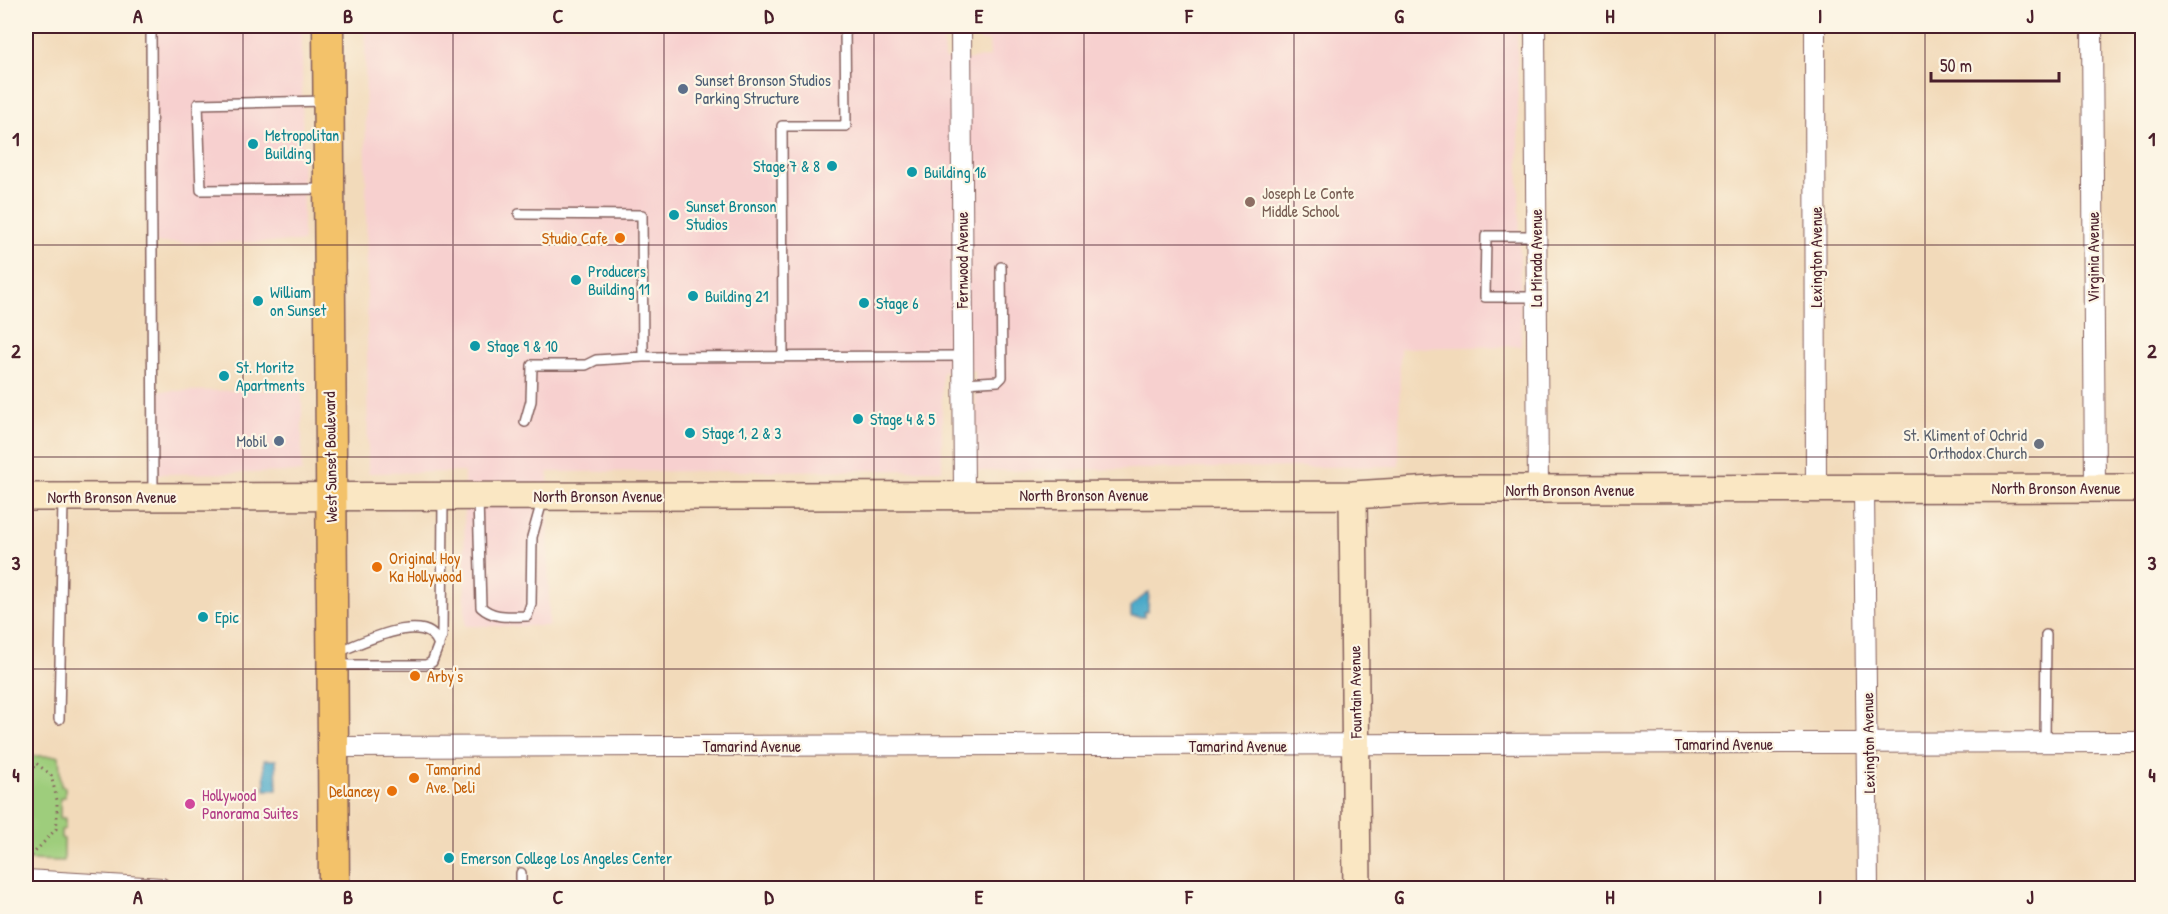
<svg xmlns="http://www.w3.org/2000/svg" width="2168" height="914" font-family="'Patrick Hand',sans-serif">
	<style>
		.built { fill: #f7d0cf }
		.green { fill: #9ecd7c; stroke: #747654; stroke-width: 1.5 }
		.water { fill: #4aa9c9; stroke: #4a647a; stroke-width: 1.5 }
		.lines { fill: none; stroke-linecap: round; stroke-linejoin: round }
		.lane-casing { stroke: #85605d; stroke-width: 12 }
		.street-casing { stroke: #85605d; stroke-width: 22 }
		.secondary-casing { stroke: #85605d; stroke-width: 30 }
		.primary-casing { stroke: #85605d; stroke-width: 33 }
		.path { stroke: #85605d; stroke-width: 3; stroke-dasharray: 1.5 4.5; stroke-linecap: butt }
		.lane { stroke: #fff; stroke-width: 9 }
		.street { stroke: #fff; stroke-width: 20 }
		.secondary { stroke: #fae7c3; stroke-width: 27 }
		.primary { stroke: #f3c26a; stroke-width: 30 }
		.grid { fill: none; stroke: #4a1f2b; stroke-width: 1.5; stroke-opacity: 0.55 }
		.service-dot { fill: #5c6f8a; stroke: #fcf5e5; stroke-width: 2 }
		.culture-dot { fill: #0f9aa8; stroke: #fcf5e5; stroke-width: 2 }
		.education-dot { fill: #8d6e63; stroke: #fcf5e5; stroke-width: 2 }
		.food-dot { fill: #e8710a; stroke: #fcf5e5; stroke-width: 2 }
		.worship-dot { fill: #6b7280; stroke: #fcf5e5; stroke-width: 2 }
		.hotel-dot { fill: #d1479c; stroke: #fcf5e5; stroke-width: 2 }
		.labels { text-anchor: middle; dominant-baseline: central; stroke-width: 4.5; stroke-linejoin: round; paint-order: stroke }
		.service-label { font-size: 16px; fill: #4e5e75; stroke: #fcf5e5; text-anchor: start }
		.culture-label { font-size: 16px; fill: #0d838f; stroke: #fcf5e5; text-anchor: start }
		.education-label { font-size: 16px; fill: #785e54; stroke: #fcf5e5; text-anchor: start }
		.food-label { font-size: 16px; fill: #c56008; stroke: #fcf5e5; text-anchor: start }
		.street-label { font-size: 16px; fill: #4a1f2b; stroke: #fcf5e5 }
		.worship-label { font-size: 16px; fill: #5b616d; stroke: #fcf5e5; text-anchor: end }
		.hotel-label { font-size: 16px; fill: #b23c85; stroke: #fcf5e5; text-anchor: start }
		.neatline { fill: none; stroke: #4a1f2b; stroke-width: 2 }
		.grid-label { font-size: 20px; text-anchor: middle; font-weight: bold; fill: #4a1f2b }
	</style>
	<rect width="100%" height="100%" fill="#fcf5e5"/>
	<filter id="ink" filterUnits="userSpaceOnUse"><feTurbulence type="fractalNoise" baseFrequency=".0167" numOctaves="2"/><feDisplacementMap in="SourceGraphic" scale="12" xChannelSelector="R" yChannelSelector="G"/><feConvolveMatrix kernelMatrix="1 2 1 2 8 2 1 2 1" color-interpolation-filters="sRGB"/></filter>
	<filter id="wash" filterUnits="userSpaceOnUse"><feTurbulence type="fractalNoise" baseFrequency=".008" numOctaves="4" result="noise"/><feDisplacementMap in="SourceGraphic" scale="24" xChannelSelector="R" yChannelSelector="G"/><feGaussianBlur stdDeviation="1.35" result="paint"/><feColorMatrix in="noise" values="0 0 0 0 0 0 0 0 0 0 0 0 0 0 0 0 0 1.4 0 .05"/><feComposite in="paint" operator="in"/></filter>
	<g filter="url(#wash)">
		<rect width="100%" height="100%" fill="#f2daba"/>
		<path class="built" d="M155 26H302L303 242 156 243Z
			M365 26H943L944 59 961 60 990 57 989 41H980V26H1517L1521 346 1400 348 1399 466 977 471 975 371H942V470L548 472 549 626H465L464 472 368 473Z
			M302 390V472L158 474 157 391Z"/>
		<path class="green" d="M26 756H59L61 786 65 787V797L60 798V818H65V829L61 830V838L64 839V861L26 860Z"/>
		<path class="water" d="M1149 592 1148 611 1144 612V617L1131 616V606Z
			M276 760 277 790H265L264 760Z"/>
	</g>
	<g filter="url(#ink)">
		<g class="lines">
			<g class="lane-casing">
				<path id="lane" d="M151 26 153 494
					M325 101 198 104 201 190 325 189
					M519 214 642 215 643 357 596 360 586 365H532L531 401 525 422
					M1536 236H1486L1485 297H1537
					M643 357 962 356
					M783 357 782 126H846L845 26
					M963 383 998 381 1002 377 1001 267
					M478 499 481 607C494 619 510 616 527 616L531 604 532 537 543 498
					M338 652C361 643 430 608 439 646
					M336 665H426L432 662 442 636 443 498
					M59 719 63 500
					M2045 742 2046 635
					M521 873V888"/>
			</g>
			<g class="street-casing">
				<path id="street" d="M961 26 964 495
					M1535 26 1538 490
					M1815 26 1816 489
					M2092 26 2095 488
					M1864 489 1868 888
					M333 747 2142 742
					M26 880 161 888"/>
			</g>
			<g class="secondary-casing">
				<path id="secondary" d="M1353 495 1357 888
					M26 497 1353 495 1449 489 2142 488"/>
			</g>
			<g class="primary-casing">
				<path id="primary" d="M328 26 334 888"/>
			</g>
			<path class="path" d="M26 760H32L51 775 57 800V821L56 829 32 855 29 864
				M26 776 37 764
				M26 854 30 860"/>
			<use href="#lane" class="lane"/>
			<use href="#street" class="street"/>
			<use href="#secondary" class="secondary"/>
			<use href="#primary" class="primary"/>
		</g>
	</g>
	<path class="grid" d="M243 26V888M453 26V888M664 26V888M874 26V888M1084 26V888M1294 26V888M1504 26V888M1715 26V888M1925 26V888M26 245H2142M26 457H2142M26 669H2142"/>
	<g class="service-dot">
		<circle cx="683" cy="89" r="6"/>
		<circle cx="279" cy="441" r="6"/>
	</g>
	<g class="culture-dot">
		<circle cx="253" cy="144" r="6"/>
		<circle cx="832" cy="166" r="6"/>
		<circle cx="912" cy="172" r="6"/>
		<circle cx="674" cy="215" r="6"/>
		<circle cx="576" cy="280" r="6"/>
		<circle cx="693" cy="296" r="6"/>
		<circle cx="258" cy="301" r="6"/>
		<circle cx="864" cy="303" r="6"/>
		<circle cx="475" cy="346" r="6"/>
		<circle cx="224" cy="376" r="6"/>
		<circle cx="858" cy="419" r="6"/>
		<circle cx="690" cy="433" r="6"/>
		<circle cx="203" cy="617" r="6"/>
		<circle cx="449" cy="858" r="6"/>
	</g>
	<circle class="education-dot" cx="1250" cy="202" r="6"/>
	<g class="food-dot">
		<circle cx="620" cy="238" r="6"/>
		<circle cx="377" cy="567" r="6"/>
		<circle cx="415" cy="676" r="6"/>
		<circle cx="414" cy="778" r="6"/>
		<circle cx="392" cy="791" r="6"/>
	</g>
	<circle class="worship-dot" cx="2039" cy="444" r="6"/>
	<circle class="hotel-dot" cx="190" cy="804" r="6"/>
	<g class="labels">
		<g class="service-label">
			<text x="695" y="80">Sunset Bronson Studios<tspan x="695" dy="18">Parking Structure</tspan></text>
			<text x="267" y="441" text-anchor="end">Mobil</text>
		</g>
		<g class="culture-label">
			<text x="265" y="135">Metropolitan<tspan x="265" dy="18">Building</tspan></text>
			<text x="820" y="166" text-anchor="end">Stage 7 &amp; 8</text>
			<text x="924" y="172">Building 16</text>
			<text x="686" y="206">Sunset Bronson<tspan x="686" dy="18">Studios</tspan></text>
			<text x="588" y="271">Producers<tspan x="588" dy="18">Building 11</tspan></text>
			<text x="270" y="292">William<tspan x="270" dy="18">on Sunset</tspan></text>
			<text x="705" y="296">Building 21</text>
			<text x="876" y="303">Stage 6</text>
			<text x="487" y="346">Stage 9 &amp; 10</text>
			<text x="236" y="367">St. Moritz<tspan x="236" dy="18">Apartments</tspan></text>
			<text x="870" y="419">Stage 4 &amp; 5</text>
			<text x="702" y="433">Stage 1, 2 &amp; 3</text>
			<text x="215" y="617">Epic</text>
			<text x="461" y="858">Emerson College Los Angeles Center</text>
		</g>
		<g class="education-label">
			<text x="1262" y="193">Joseph Le Conte<tspan x="1262" dy="18">Middle School</tspan></text>
		</g>
		<g class="food-label">
			<text x="608" y="238" text-anchor="end">Studio Cafe</text>
			<text x="389" y="558">Original Hoy<tspan x="389" dy="18">Ka Hollywood</tspan></text>
			<text x="427" y="676">Arby's</text>
			<text x="426" y="769">Tamarind<tspan x="426" dy="18">Ave. Deli</tspan></text>
			<text x="380" y="791" text-anchor="end">Delancey</text>
		</g>
		<g class="street-label">
			<text transform="translate(1816 257) rotate(-90)">Lexington Avenue</text>
			<text transform="translate(2093 257) rotate(-90)">Virginia Avenue</text>
			<text transform="translate(1536 258) rotate(-90)">La Mirada Avenue</text>
			<text transform="translate(962 260) rotate(-90)">Fernwood Avenue</text>
			<text transform="translate(330 457) rotate(-91)">West Sunset Boulevard</text>
			<text x="2056" y="488">North Bronson Avenue</text>
			<text x="1570" y="490">North Bronson Avenue</text>
			<text x="1084" y="495">North Bronson Avenue</text>
			<text x="598" y="496">North Bronson Avenue</text>
			<text x="112" y="497">North Bronson Avenue</text>
			<text transform="translate(1355 692) rotate(-91)">Fountain Avenue</text>
			<text transform="translate(1868 743) rotate(-91)">Lexington Avenue</text>
			<text x="1724" y="744">Tamarind Avenue</text>
			<text x="752" y="746">Tamarind Avenue</text>
			<text x="1238" y="746">Tamarind Avenue</text>
		</g>
		<g class="worship-label">
			<text x="2027" y="435">St. Kliment of Ochrid<tspan x="2027" dy="18">Orthodox Church</tspan></text>
		</g>
		<g class="hotel-label">
			<text x="202" y="795">Hollywood<tspan x="202" dy="18">Panorama Suites</tspan></text>
		</g>
	</g>
	<rect width="2168" height="914" fill="none" stroke="#fcf5e5" stroke-width="66"/>
	<path d="M1931 72v9h128v-9" fill="none" stroke="#4a1f2b" stroke-width="3"/>
	<text x="1940" y="72" font-size="18" fill="#4a1f2b" stroke="#fcf5e5" stroke-width="4.5" paint-order="stroke">50 m</text>
	<rect x="33" y="33" width="2102" height="848" class="neatline"/>
	<g class="grid-label">
		<text x="138" y="23">A</text>
		<text x="348" y="23">B</text>
		<text x="558" y="23">C</text>
		<text x="769" y="23">D</text>
		<text x="979" y="23">E</text>
		<text x="1189" y="23">F</text>
		<text x="1399" y="23">G</text>
		<text x="1610" y="23">H</text>
		<text x="1820" y="23">I</text>
		<text x="2030" y="23">J</text>
		<text x="16" y="146">1</text>
		<text x="2152" y="146">1</text>
		<text x="16" y="358">2</text>
		<text x="2152" y="358">2</text>
		<text x="16" y="570">3</text>
		<text x="2152" y="570">3</text>
		<text x="16" y="782">4</text>
		<text x="2152" y="782">4</text>
		<text x="138" y="904">A</text>
		<text x="348" y="904">B</text>
		<text x="558" y="904">C</text>
		<text x="769" y="904">D</text>
		<text x="979" y="904">E</text>
		<text x="1189" y="904">F</text>
		<text x="1399" y="904">G</text>
		<text x="1610" y="904">H</text>
		<text x="1820" y="904">I</text>
		<text x="2030" y="904">J</text>
	</g>
</svg>
